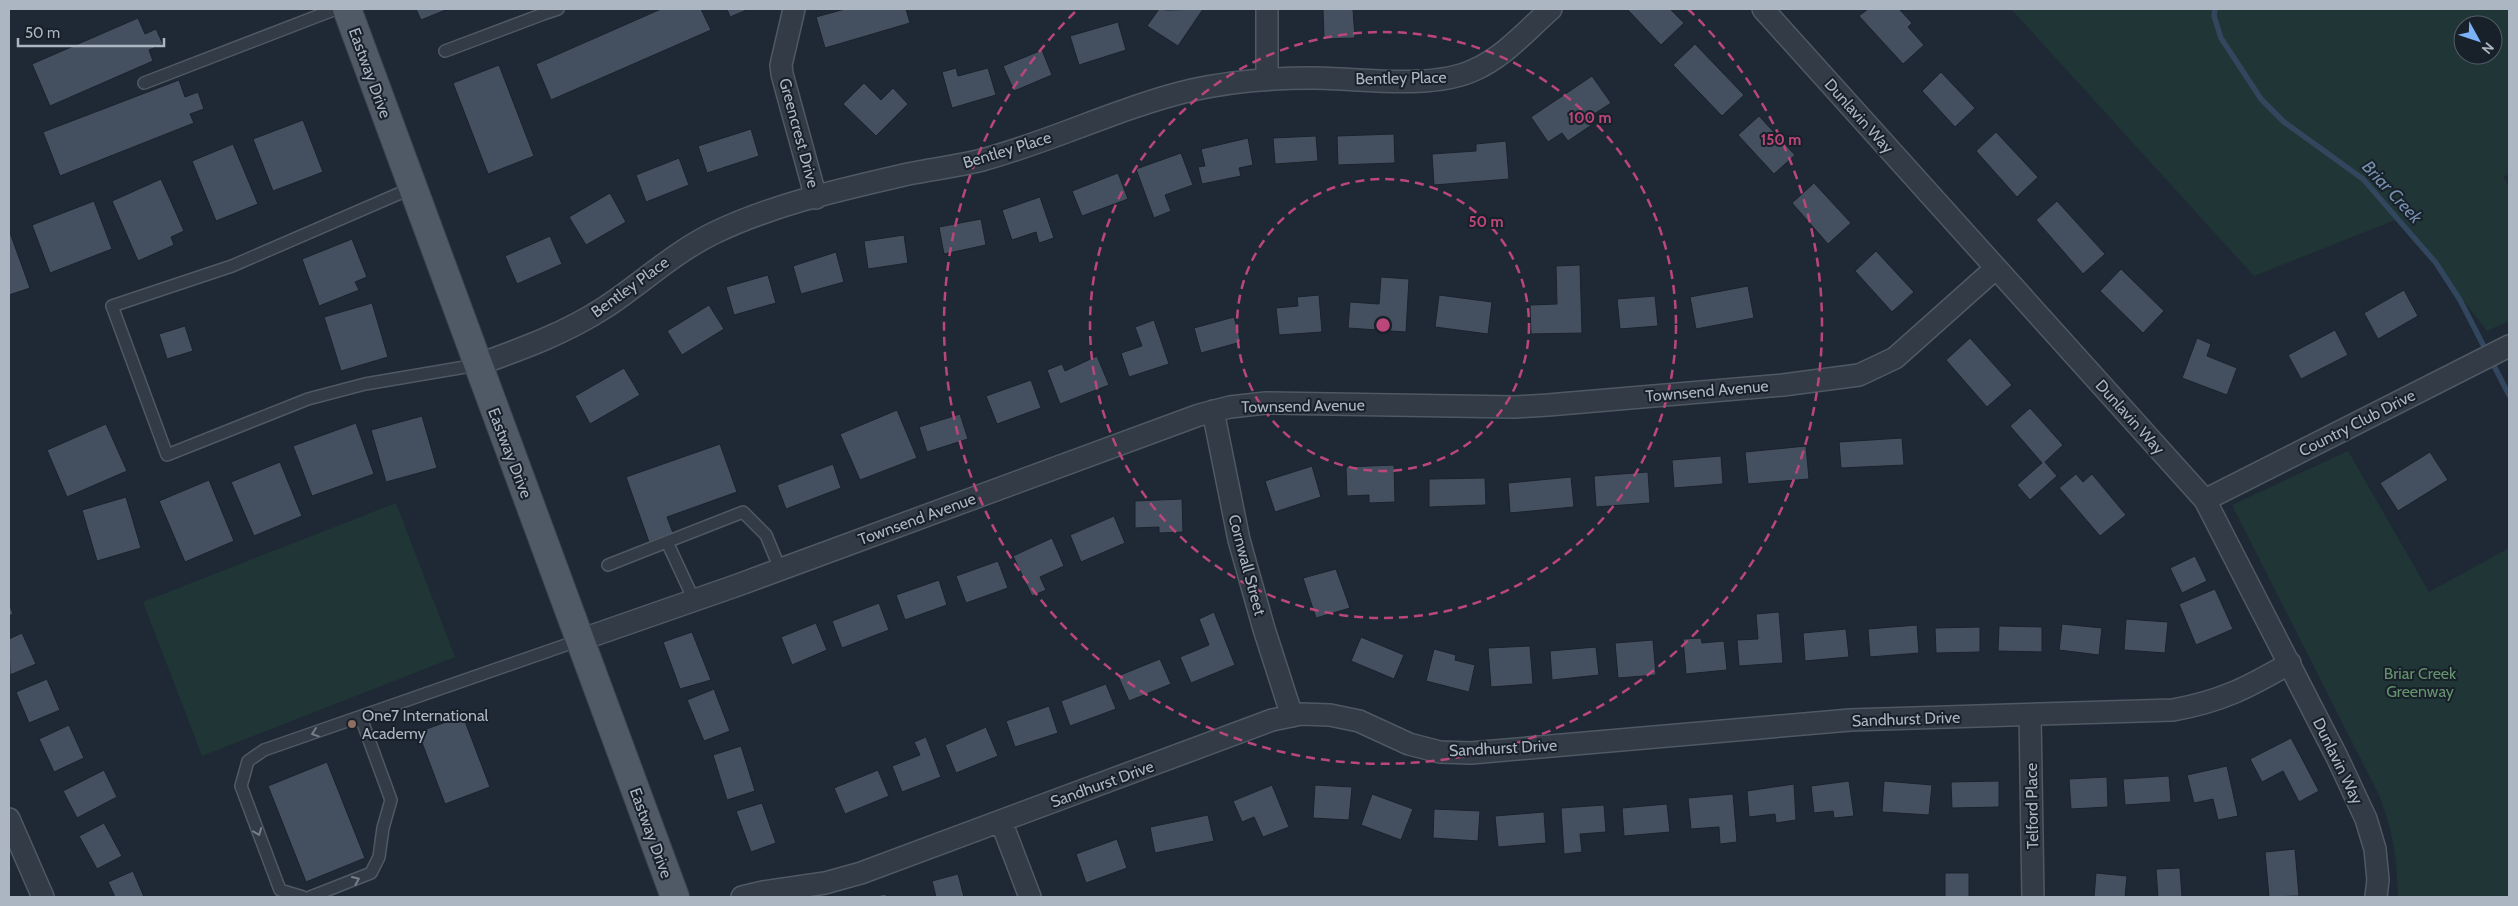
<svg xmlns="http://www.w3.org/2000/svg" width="2518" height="906" font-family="Cabin,sans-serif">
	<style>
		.green { fill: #203536; fill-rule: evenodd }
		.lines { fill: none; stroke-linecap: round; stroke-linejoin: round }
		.stream { stroke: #32465d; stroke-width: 5.5 }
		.building { fill: #44505f; stroke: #1a222c }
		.service-casing { stroke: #4f5964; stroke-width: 14 }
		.minor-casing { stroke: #4f5964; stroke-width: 24 }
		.primary-casing { stroke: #3b444f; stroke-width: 30 }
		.service { stroke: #323b46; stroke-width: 11 }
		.minor { stroke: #323b46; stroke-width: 21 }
		.primary { stroke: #505a66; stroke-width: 28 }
		.oneway { stroke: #757f8b }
		.ring { fill: none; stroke: #bb477a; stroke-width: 2.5; stroke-dasharray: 9 6 }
		.education-dot { fill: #8d6e63; stroke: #18202a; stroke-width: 2 }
		.labels { text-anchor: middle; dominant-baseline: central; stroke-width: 4; stroke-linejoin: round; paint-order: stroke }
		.street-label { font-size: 16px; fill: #acb6c3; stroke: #18202a }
		.park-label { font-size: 16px; fill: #64936d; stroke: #18202a }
		.poi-label { font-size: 16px; fill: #acb6c3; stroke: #18202a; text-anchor: start }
		.water-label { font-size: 18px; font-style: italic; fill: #748eac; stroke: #18202a }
		.centre { fill: #bb477a; stroke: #18202a; stroke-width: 2.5 }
		.ring-label { font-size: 15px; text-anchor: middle; font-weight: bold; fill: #bb477a; stroke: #18202a; stroke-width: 4; stroke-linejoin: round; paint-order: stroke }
	</style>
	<rect width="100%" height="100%" fill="#1f2935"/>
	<path class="green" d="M2011 9H2509V174L2503 177 2509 186V321L2487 331 2400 218 2254 276ZM2463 25H2493V55H2463Z
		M2348 451 2429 592 2509 548V897H2398C2397 859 2393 831 2379 795L2232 505Z
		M396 503 455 657 202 756 143 602Z"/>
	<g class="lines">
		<path class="stream" d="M2215 9 2214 16 2221 38 2261 99 2284 122 2363 179 2436 263 2460 300 2509 395"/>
	</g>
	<path class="building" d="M416 9H448L421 20Z
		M661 9H701L711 30 551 100 536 64Z
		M727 9H749L730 17Z
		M845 9H906L910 23 825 48 816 17Z
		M1159 9 1167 10 1203 9 1178 46 1147 26Z
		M1323 9H1353L1355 38 1324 39Z
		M1627 9H1670L1684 23 1661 45Z
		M1868 9H1899L1912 23 1908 27 1924 45 1903 64 1859 16Z
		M138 18 145 34 156 29 163 44 149 50 153 61 50 106 32 64Z
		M1118 22 1126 50 1079 65 1070 36Z
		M1695 44 1744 95 1722 116 1673 65Z
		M1042 50 1052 75 1014 91 1003 66Z
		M499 65 534 156 488 174 453 83Z
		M956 68 958 76 988 68 996 95 952 108 942 72Z
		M1941 72 1975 108 1955 127 1922 91Z
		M1592 76 1611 103 1591 116 1596 122 1568 141 1562 133 1548 142 1531 117Z
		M179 80 185 97 198 92 204 109 190 114 194 123 60 176 43 132Z
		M864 83 881 100 893 88 908 104 876 136 843 104Z
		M1759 116 1795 155 1774 174 1738 135Z
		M303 120 323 172 273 191 253 139Z
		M751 129 759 156 707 173 698 146Z
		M1996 132 2038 177 2017 197 1976 151Z
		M1394 134 1395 163 1338 165 1337 136Z
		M1316 136 1318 161 1275 164 1273 138Z
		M1248 138 1253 165 1239 168 1241 176 1202 184 1198 167 1205 166 1201 149Z
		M1506 141 1509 179 1434 185 1432 154 1476 151V144Z
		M233 144 258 204 216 221 192 161Z
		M1181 153 1193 185 1165 195 1171 211 1154 218 1136 169Z
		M679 158 689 185 646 202 636 175Z
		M1118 173 1128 199 1082 216 1072 191Z
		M161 179 184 231 171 237 174 245 138 261 112 201Z
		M1814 183 1851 223 1828 244 1792 203Z
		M610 193 626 222 586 245 569 217Z
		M1040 197 1054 238 1039 243 1036 232 1012 240 1002 210Z
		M94 201 112 249 50 273 32 225Z
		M2057 201 2105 254 2083 274 2036 220Z
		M981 219 986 245 944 254 939 227Z
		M9 230 30 288 9 295Z
		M904 235 908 263 868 269 864 241Z
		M550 236 562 264 517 284 505 256Z
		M352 239 367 277 355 282 359 290 319 306 302 259Z
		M1876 251 1914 292 1892 312 1855 271Z
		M836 252 844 282 801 294 793 266Z
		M1580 265 1582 333 1531 334 1530 305 1557 304 1556 266Z
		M2121 269 2164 311 2143 333 2100 291Z
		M768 275 776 303 734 315 726 287Z
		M1381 277 1409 279 1406 332 1348 328 1350 302 1379 304Z
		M1748 286 1754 318 1696 329 1690 297Z
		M2404 290 2418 316 2378 339 2364 313Z
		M1319 295 1322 332 1279 335 1276 308 1298 306 1297 297Z
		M1439 295 1492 302 1488 334 1435 327Z
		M1655 296 1658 326 1620 329 1617 299Z
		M372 303 388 357 341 371 324 317Z
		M709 305 724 329 682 355 667 331Z
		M1234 317 1241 342 1201 353 1194 328Z
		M1154 320 1169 364 1129 377 1121 353 1142 346 1135 327Z
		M185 326 193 351 167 359 159 334Z
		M2335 330 2348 355 2301 379 2288 355Z
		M1970 338 2012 385 1987 407 1946 360Z
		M2197 338 2211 344 2207 356 2237 368 2227 395 2182 378Z
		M1097 356 1109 385 1060 404 1047 370 1062 364 1065 371Z
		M624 368 640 395 590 424 575 396Z
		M1031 380 1041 408 997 424 986 396Z
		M2030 408 2063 445 2045 462 2057 476 2030 500 2017 485 2042 463 2010 426Z
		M897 410 917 458 860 480 840 434Z
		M960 414 968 439 927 452 919 427Z
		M422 416 437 468 386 482 371 430Z
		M356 423 374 474 312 496 293 446Z
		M106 424 127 471 67 497 47 450Z
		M1902 438 1904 465 1841 468 1839 442Z
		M720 444 737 492 667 517 673 533 649 542 626 477Z
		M1806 446 1809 479 1748 484 1745 452Z
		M2430 452 2448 480 2398 511 2380 483Z
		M1721 456 1723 484 1674 488 1672 460Z
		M280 462 302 516 254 536 231 482Z
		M833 464 841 488 786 509 777 485Z
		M1394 465 1395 502 1369 503V495L1347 496 1346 467Z
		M1312 466 1321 497 1275 512 1265 481Z
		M1648 472 1650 503 1596 507 1594 476Z
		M2076 474 2083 482 2092 474 2126 515 2100 536 2059 488Z
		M1571 477 1574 507 1510 513 1508 483Z
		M1485 478 1486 505 1429 507V479Z
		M209 480 234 541 185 562 159 501Z
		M126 497 141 548 97 561 82 510Z
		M1182 499 1183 532 1159 533V527L1135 528V501Z
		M1114 516 1125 543 1081 562 1070 535Z
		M1052 538 1064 566 1040 577 1046 590 1032 596 1013 556Z
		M2195 556 2207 581 2182 593 2170 568Z
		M998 561 1008 588 966 603 956 576Z
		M1336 569 1350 608 1316 618 1303 578Z
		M939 580 947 605 905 620 896 595Z
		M2215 589 2233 629 2196 645 2179 604Z
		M9 603 13 614 9 616Z
		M879 603 889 630 842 648 832 621Z
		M1214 612 1235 665 1191 683 1180 657 1209 645 1199 619Z
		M1779 612 1783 663 1739 666 1737 640 1758 639 1756 614Z
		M2126 619 2168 622 2165 653 2124 650Z
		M816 623 827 650 792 665 781 637Z
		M2062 624 2102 628 2099 655 2059 650Z
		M1917 625 1919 653 1870 657 1868 629Z
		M1999 626 2042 627V652L1998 651Z
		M1980 627V652L1936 653 1935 628Z
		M1846 629 1849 657 1805 661 1803 633Z
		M692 632 711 680 680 689 663 642Z
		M22 633 36 664 10 675 9 639Z
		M1361 637 1404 655 1394 679 1351 661Z
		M1701 638 1702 643 1724 641 1727 670 1686 674 1683 639Z
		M1653 640 1656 675 1618 678 1615 643Z
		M1530 646 1533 684 1491 687 1488 648Z
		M1596 647 1599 675 1552 680 1550 651Z
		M1434 649 1456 655 1455 660 1475 665 1469 692 1426 681Z
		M1160 659 1171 684 1129 701 1118 676Z
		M47 679 60 710 29 723 16 692Z
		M1106 684 1116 709 1070 726 1061 701Z
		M714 689 730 731 704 741 687 700Z
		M1049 706 1058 733 1015 747 1006 721Z
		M463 716 490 787 445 804 418 732Z
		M69 725 84 758 54 772 39 739Z
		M986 727 998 756 956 773 945 745Z
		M926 737 941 777 902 792 892 766 920 755 914 742Z
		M2291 738 2319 791 2299 802 2283 771 2262 782 2250 759Z
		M741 746 755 791 727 800 713 755Z
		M327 762 365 858 306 882 268 786Z
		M2227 766 2238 816 2218 820 2213 799 2194 803 2187 775Z
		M104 770 117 797 77 818 63 791Z
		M878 770 889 796 845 814 834 788Z
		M2169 776 2171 802 2125 805 2123 779Z
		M2107 777 2108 807 2071 809 2069 779Z
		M1849 781 1854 816 1834 818 1833 811 1814 813 1811 786Z
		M1884 781 1932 785 1929 815 1882 812Z
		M1999 781V807L1952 808 1951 782Z
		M1794 784 1796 820 1776 823 1775 814 1749 817 1747 791Z
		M1272 785 1289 827 1263 837 1254 817 1242 822 1233 801Z
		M1315 785 1352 787 1349 820 1313 818Z
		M1372 794 1413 809 1401 840 1361 825Z
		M1733 794 1737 842 1720 844 1719 827 1691 829 1688 798Z
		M762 803 776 843 751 852 736 811Z
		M1667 804 1670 832 1624 836 1622 808Z
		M1604 805 1606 832 1580 834 1582 852 1564 854 1561 808Z
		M1434 809 1480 811 1478 841 1433 838Z
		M1544 812 1546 843 1498 847 1495 816Z
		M1208 815 1214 841 1155 853 1150 827Z
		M104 823 122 856 97 869 79 836Z
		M1117 839 1127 868 1086 883 1076 854Z
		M2295 849 2299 896 2269 897 2265 852Z
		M2180 868 2182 897H2158L2156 869Z
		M133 871 144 897H115L108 882Z
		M1945 873H1969V897H1928L1945 896Z
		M2096 873 2127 876 2125 897H2094Z
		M958 874 964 897H936L932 881Z
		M885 894 887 897H873Z"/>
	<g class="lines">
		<g class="service-casing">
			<path id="service" d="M544 9 546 13 558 9
				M445 51 546 13
				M144 83 336 9
				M412 188 232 266 112 306 167 455 308 399 365 384 477 365
				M667 542 694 600
				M608 565 743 512 766 535 780 569
				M303 897 280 890 241 786 248 761 264 750 580 640
				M310 897 371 873 379 857 383 828 391 800 361 718"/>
		</g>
		<g class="minor-casing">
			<path id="minor" d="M794 9 781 65 782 74 816 198
				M1267 9V79
				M1763 9 2205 500 2337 757 2366 819 2375 849 2378 880 2376 897
				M477 365C521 349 564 334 604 308 641 284 673 253 714 233 774 204 843 189 908 174 933 169 958 166 982 160 1053 141 1120 107 1192 90 1232 81 1272 78 1313 78 1360 78 1432 90 1474 70 1504 57 1527 30 1551 9
				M1213 411 1239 540 1264 629 1292 716
				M2205 500 2509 346
				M580 640 738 585 1199 415 1230 407 1266 403 1515 407 1548 405 1783 385 1859 375 1895 358 1996 268
				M2030 715 2033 897
				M9 819 43 897
				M1001 821 1030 897
				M742 897 763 892 825 883 861 873 1272 720 1301 714 1330 715 1359 721 1409 744 1440 752 1471 753 1850 720 2173 710C2222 701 2247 688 2290 663"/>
		</g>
		<g class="primary-casing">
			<path id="primary" d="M347 9 675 897"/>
		</g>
		<use href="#service" class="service"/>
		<use href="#minor" class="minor"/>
		<use href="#primary" class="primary"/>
	</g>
	<defs><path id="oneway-chevron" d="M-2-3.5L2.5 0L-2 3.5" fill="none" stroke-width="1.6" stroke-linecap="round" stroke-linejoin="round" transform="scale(1.25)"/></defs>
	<g class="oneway">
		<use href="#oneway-chevron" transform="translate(315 733) rotate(161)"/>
		<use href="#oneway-chevron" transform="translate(258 832) rotate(69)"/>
		<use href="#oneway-chevron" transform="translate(356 880) rotate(-23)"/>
	</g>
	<g class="ring">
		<circle cx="1383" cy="325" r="146"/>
		<circle cx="1383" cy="325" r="293"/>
		<path d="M1688 9A439 439 0 1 1 1078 9"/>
	</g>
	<circle class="education-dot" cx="352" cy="724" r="5"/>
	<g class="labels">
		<g class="street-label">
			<text transform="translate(370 73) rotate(70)">Eastway Drive</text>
			<text transform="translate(1401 78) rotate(-1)">Bentley Place</text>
			<text transform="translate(1859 116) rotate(48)">Dunlavin Way</text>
			<text transform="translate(799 133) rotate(75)">Greencrest Drive</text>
			<text transform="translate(1007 150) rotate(-17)">Bentley Place</text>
			<text transform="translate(630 287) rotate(-36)">Bentley Place</text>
			<text transform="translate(1707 391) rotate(-5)">Townsend Avenue</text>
			<text transform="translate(1303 406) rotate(-1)">Townsend Avenue</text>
			<text transform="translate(2130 417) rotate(48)">Dunlavin Way</text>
			<text transform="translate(2357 423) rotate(-27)">Country Club Drive</text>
			<text transform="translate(510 453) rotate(69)">Eastway Drive</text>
			<text transform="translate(917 519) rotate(-20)">Townsend Avenue</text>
			<text transform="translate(1247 565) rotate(75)">Cornwall Street</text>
			<text transform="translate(1906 719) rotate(-2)">Sandhurst Drive</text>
			<text transform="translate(1503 748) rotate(-3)">Sandhurst Drive</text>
			<text transform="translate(2338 761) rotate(64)">Dunlavin Way</text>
			<text transform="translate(1102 784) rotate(-20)">Sandhurst Drive</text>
			<text transform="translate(2032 806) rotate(-91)">Telford Place</text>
			<text transform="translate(651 833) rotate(70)">Eastway Drive</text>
		</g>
		<g class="park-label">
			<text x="2420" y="673">Briar Creek<tspan x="2420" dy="18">Greenway</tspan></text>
		</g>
		<g class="poi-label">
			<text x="362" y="715">One7 International<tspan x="362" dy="18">Academy</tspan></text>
		</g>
		<g class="water-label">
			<text transform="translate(2392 192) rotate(47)">Briar Creek</text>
		</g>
	</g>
	<circle cx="1383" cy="325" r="8" class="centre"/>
	<g class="ring-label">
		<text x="1590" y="123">100 m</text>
		<text x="1781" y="145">150 m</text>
		<text x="1486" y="227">50 m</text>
	</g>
	<rect width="2518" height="906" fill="none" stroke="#acb6c3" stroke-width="20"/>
	<g transform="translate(2478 40) rotate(130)"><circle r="24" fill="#18202a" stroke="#535c67"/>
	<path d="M0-4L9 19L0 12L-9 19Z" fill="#7bb1f8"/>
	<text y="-8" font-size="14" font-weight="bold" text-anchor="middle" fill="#acb6c3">N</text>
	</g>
	<path d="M18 38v8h146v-8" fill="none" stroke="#acb6c3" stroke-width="2.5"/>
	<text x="25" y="38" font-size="15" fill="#acb6c3" stroke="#18202a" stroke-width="4" paint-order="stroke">50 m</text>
</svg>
